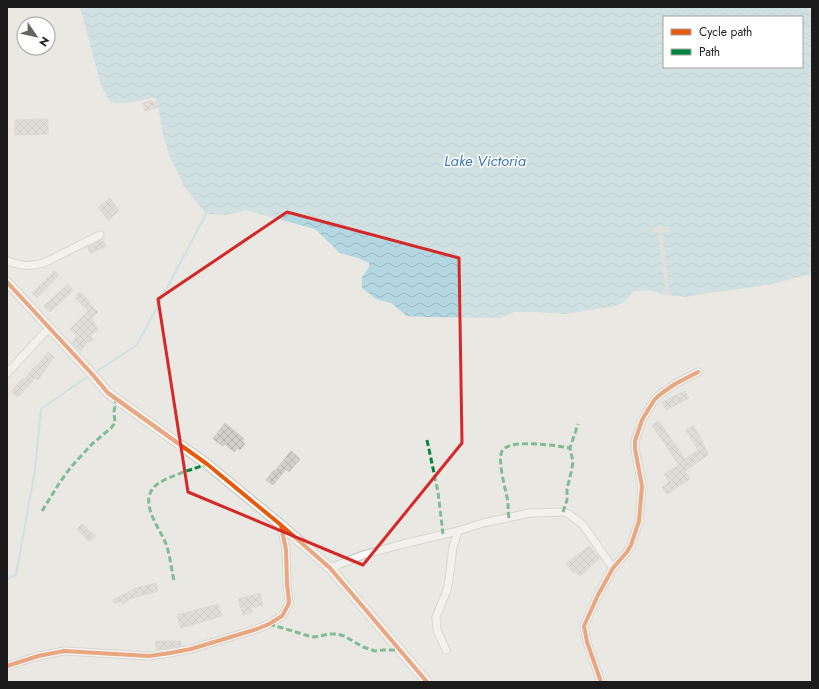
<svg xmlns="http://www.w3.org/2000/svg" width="819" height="689" font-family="Jost,sans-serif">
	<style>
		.water { fill: url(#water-waves); fill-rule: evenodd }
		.pier { fill: #d7d6d4 }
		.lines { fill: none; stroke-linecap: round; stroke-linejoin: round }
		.stream { stroke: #b3d8e1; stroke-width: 2 }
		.building { fill: url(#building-cross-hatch); stroke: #cdc9c4 }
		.minor-casing { stroke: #c2c2bf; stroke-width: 9 }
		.tertiary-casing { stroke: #c2c2bf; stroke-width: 11 }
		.minor { stroke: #fcfcfb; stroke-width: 7 }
		.tertiary { stroke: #fcfcfb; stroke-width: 9 }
		.quiet { stroke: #00873e; stroke-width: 3; stroke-dasharray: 6 3; stroke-linecap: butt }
		.cycleway-casing { stroke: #fff; stroke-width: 6 }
		.cycleway { stroke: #e8590c; stroke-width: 4 }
		.marked { fill: none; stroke: #d62828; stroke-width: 3; stroke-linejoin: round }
		.labels { text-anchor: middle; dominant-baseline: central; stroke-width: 3; stroke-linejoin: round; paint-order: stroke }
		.water-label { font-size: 15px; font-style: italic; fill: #3f79b3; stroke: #fff }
	</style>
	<defs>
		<pattern id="water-waves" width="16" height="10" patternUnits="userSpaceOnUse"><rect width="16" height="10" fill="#b3d8e1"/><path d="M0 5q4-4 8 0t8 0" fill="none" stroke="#99b9c0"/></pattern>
		<pattern id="building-cross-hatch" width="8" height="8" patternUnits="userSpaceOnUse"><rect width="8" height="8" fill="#d3d0cb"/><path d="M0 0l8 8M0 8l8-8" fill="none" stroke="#b5b2ae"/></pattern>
	</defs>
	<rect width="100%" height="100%" fill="#eae8e2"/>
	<path class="water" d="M80 7H812V274L767 285 708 293 686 297 666 295 648 290 634 291 624 302 616 306 565 314 538 312H516L499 318 426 317 407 316 391 303 376 299 362 288V277L369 267V263L358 258 340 253 315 229 246 210 227 215 206 214 184 186 170 157 163 135 158 104 154 98H151C137 101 125 105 110 102L101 85ZM664 17H802V67H664Z"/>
	<path class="pier" d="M669 226 670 231 662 232 670 295H666L658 232H652V228Z"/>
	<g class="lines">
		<path class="stream" d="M94 373 137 345 206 214
			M7 579 16 575 35 470 41 409 90 375"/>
	</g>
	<path class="building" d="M152 100 153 103 158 101 159 107 145 111 143 103Z
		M48 119V134L15 135V120Z
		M110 198 119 211 108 220 98 207Z
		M103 239 106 246 90 253 88 247Z
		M54 271 59 275 37 298 32 293Z
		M68 284 73 291 50 312 44 306Z
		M80 292 90 302 89 303 98 312 92 318 98 330 90 335 93 340 86 343 81 351 72 343 77 336 70 329 88 311 75 298Z
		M48 352 54 357 38 380 35 378 18 397 11 392 23 378 24 380 35 366 36 367Z
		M685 391 689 398 666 410 662 402Z
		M659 421 685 459 698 450 686 430 693 425 703 442 702 443 709 454 685 471 690 479 667 494 662 487 669 482 664 474 679 465 652 425Z
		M225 423 244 439 242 441 245 444 240 450 237 448 234 452 225 444 223 446 213 439Z
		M291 451 300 459 289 472 286 469 273 485 266 480 274 470 275 471Z
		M82 524 95 536 89 542 77 529Z
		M589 546 600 558 580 576 575 572 574 573 566 564 576 555 577 556Z
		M156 583 158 591 129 599V600L123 604 121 601 114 603 113 600 136 588Z
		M260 593 263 605 251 608 252 612 243 615 238 599Z
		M218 604 222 616 181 628 177 615Z
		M156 641H181V646L162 649H156Z"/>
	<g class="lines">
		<g class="minor-casing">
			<path id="minor" d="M7 261C23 266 26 267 44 263L100 235
				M7 373 49 328
				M330 568 363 555 403 544 458 531 483 523 530 513 563 512 569 514 583 525 613 568
				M446 650 437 630 436 617 447 590 449 580 453 547 458 531
				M7 666 38 656 64 651 149 656 170 653 191 649 257 629 269 624 282 616 288 605 289 602 287 583 286 550 281 525
				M601 682 587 642 584 626 598 595 613 568 627 552 631 545 639 521 642 486 635 449V441L642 420 648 410 655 399 662 393 675 384 698 372"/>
		</g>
		<g class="tertiary-casing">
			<path id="tertiary" d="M7 282 92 374 108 393 207 464 281 525 330 568 427 682"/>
		</g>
		<use href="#minor" class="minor"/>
		<use href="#tertiary" class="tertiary"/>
		<path class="quiet" d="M427 440 438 492 443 534
			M42 511 60 482 71 467 92 444 111 428 115 423 114 412 116 399
			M563 512 567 500V489L571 473 573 462 570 448 578 424
			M509 518C508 512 508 507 508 502 506 491 497 460 502 451 509 438 558 446 570 448
			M174 580C171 568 170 555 166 544 160 528 139 504 154 487 162 478 194 469 207 464
			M269 624 309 636 314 637 330 634H337L344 636 363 647 375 651 383 650H399"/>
		<g class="cycleway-casing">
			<path id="cycleway" d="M7 282 92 374 108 393 207 464 281 525 330 568 427 682
				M7 666 38 656 64 651 149 656 170 653 191 649 257 629 269 624 282 616 288 605 289 602 287 583 286 550 281 525
				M601 682 587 642 584 626 598 595 613 568 627 552 631 545 639 521 642 486 635 449V441L642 420 648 410 655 399 662 393 675 384 698 372"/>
		</g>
		<use href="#cycleway" class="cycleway"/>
	</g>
	<path d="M0 0H819V689H0ZM287 212 459 258 462 443 363 565 188 492 158 299Z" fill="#eae8e2" fill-opacity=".55" fill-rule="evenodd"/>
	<path class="marked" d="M287 212 459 258 462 443 363 565 188 492 158 299Z"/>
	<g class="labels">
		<g class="water-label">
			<text x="485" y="161">Lake Victoria</text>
		</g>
	</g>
	<rect width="819" height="689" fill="none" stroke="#1b1b1b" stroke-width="16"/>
	<rect x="663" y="16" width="140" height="52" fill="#ffffff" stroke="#a4a4a4"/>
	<rect x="671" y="29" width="20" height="6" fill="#e8590c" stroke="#a4a4a4"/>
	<text x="699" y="36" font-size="12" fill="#1b1b1b">Cycle path</text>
	<rect x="671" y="49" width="20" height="6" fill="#00873e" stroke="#a4a4a4"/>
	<text x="699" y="56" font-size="12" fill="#1b1b1b">Path</text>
	<g transform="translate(36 36) rotate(124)"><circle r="19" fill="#ffffff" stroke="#a4a4a4"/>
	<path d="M0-3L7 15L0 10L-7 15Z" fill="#636361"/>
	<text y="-6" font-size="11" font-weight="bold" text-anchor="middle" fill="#1b1b1b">N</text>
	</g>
</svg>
